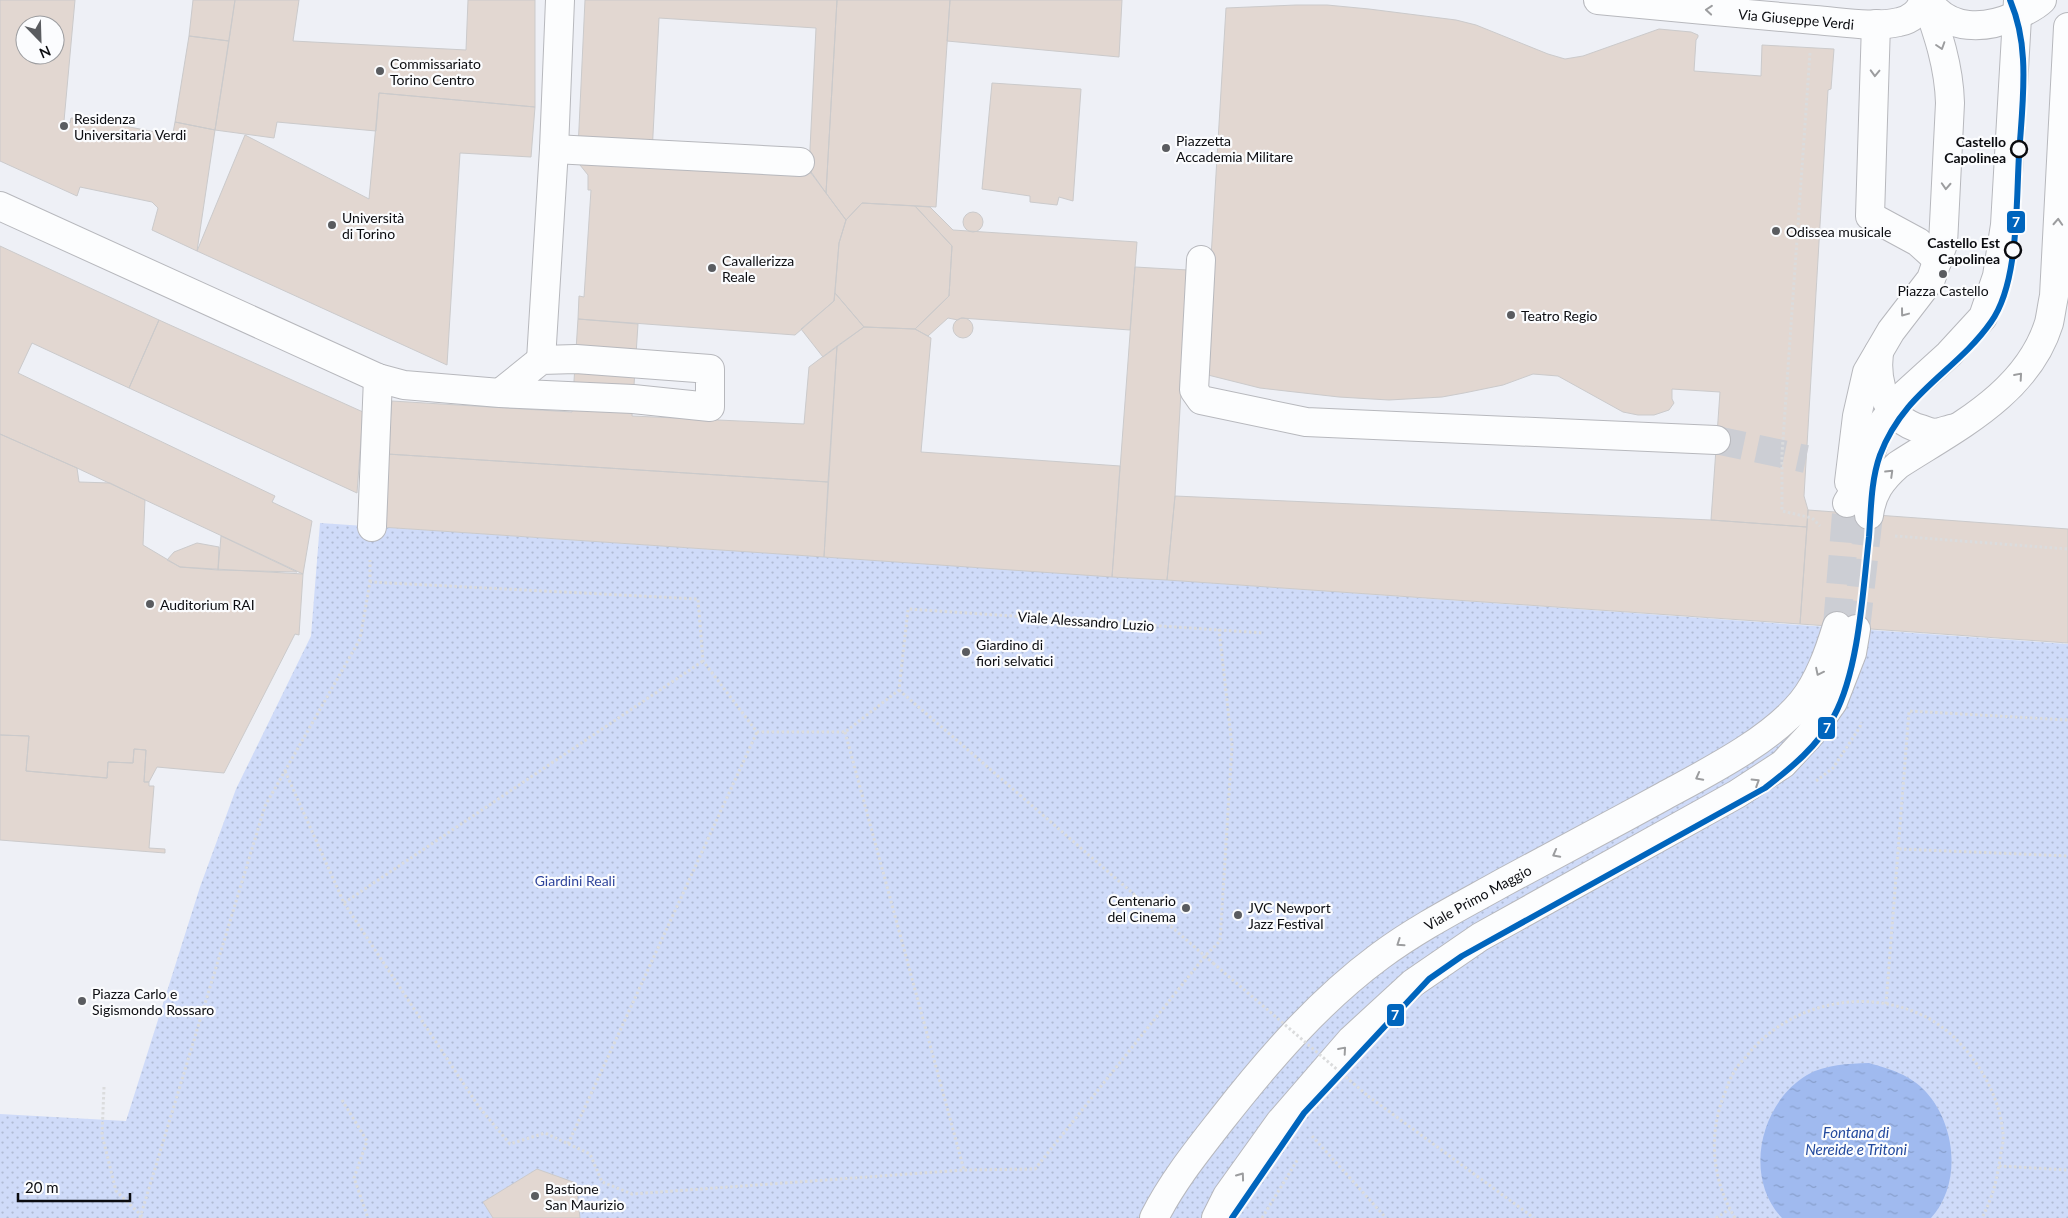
<svg xmlns="http://www.w3.org/2000/svg" width="2068" height="1218" font-family="Lato,sans-serif">
	<style>
		.park { fill: url(#park-dots) }
		.water { fill: url(#water-ripples) }
		.building { fill: #e2d7d1; stroke: #cbcacb; fill-rule: evenodd }
		.lines { fill: none; stroke-linecap: round; stroke-linejoin: round }
		.minor-tunnel { stroke: #ccced4; stroke-width: 28; stroke-dasharray: 28 14; stroke-linecap: butt }
		.minor-casing { stroke: #b7b8bd; stroke-width: 30 }
		.path { stroke: #dbdcdd; stroke-width: 3; stroke-dasharray: 2.5 2.5; stroke-linecap: butt }
		.minor { stroke: #fcfdfe; stroke-width: 28 }
		.path-bridge { stroke: #dbdcdd; stroke-width: 3; stroke-dasharray: 2.5 2.5; stroke-linecap: butt }
		.tram-1-casing { stroke: #fbfcfe; stroke-width: 10 }
		.tram-1 { stroke: #0065bd; stroke-width: 6 }
		.oneway { stroke: #9c9d9f }
		.poi-dot { fill: #5a5c60; stroke: #fbfcfe; stroke-width: 2 }
		.stop-dot { fill: #fbfcfe; stroke: #0b0c10; stroke-width: 2.5 }
		.labels { text-anchor: middle; dominant-baseline: central; stroke-width: 4.5; stroke-linejoin: round; paint-order: stroke }
		.street-label { font-size: 14px; fill: #0b0c10; stroke: #fbfcfe }
		.poi-label { font-size: 14px; fill: #0b0c10; stroke: #fbfcfe; text-anchor: start }
		.stop-label { font-size: 14px; font-weight: bold; fill: #0b0c10; stroke: #fbfcfe; text-anchor: end }
		.park-label { font-size: 14px; fill: #2f459c; stroke: #fbfcfe }
		.water-label { font-size: 15px; font-style: italic; fill: #234a9e; stroke: #fbfcfe }
		.line-badge { stroke: #fbfcfe; stroke-width: 2 }
		.badge-label { font-size: 14px; text-anchor: middle; font-weight: bold; fill: #fff }
	</style>
	<defs>
		<pattern id="park-dots" width="8" height="8" patternUnits="userSpaceOnUse" patternTransform="scale(1.25)"><rect width="8" height="8" fill="#cfdbf9"/><path d="M2 2h.1M6 6h.1" fill="none" stroke="#b0bbd4" stroke-width="1.8" stroke-linecap="round"/></pattern>
		<pattern id="water-ripples" width="26" height="14" patternUnits="userSpaceOnUse" patternTransform="scale(1.25)"><rect width="26" height="14" fill="#a0baef"/><path d="M2 4q2-2 4 0t4 0M15 11q2-2 4 0t4 0" fill="none" stroke="#889fcc"/></pattern>
	</defs>
	<rect width="100%" height="100%" fill="#eef0f6"/>
	<path class="park" d="M320 523 1167 580 2068 644V1218H0V1114L126 1121 200 887 236 789 311 636Z"/>
	<path class="water" d="M1869 1063C1890 1069 1911 1075 1926 1092 1956 1125 1962 1184 1931 1218H1782C1743 1177 1760 1103 1807 1075 1826 1064 1848 1064 1869 1063Z"/>
	<path class="building" d="M0 0H75L64 121 70 123 71 118 93 120 166 134V137L172 138 175 122 215 130 197 251 152 230 158 208 152 202 80 187 77 196 0 161ZM25 25H55V55H25Z
		M193 0H235L229 41 189 36Z
		M235 0H299L293 41 466 50 468 0H535V107L379 93 376 131 277 122 274 138 215 130Z
		M585 0H837L826 193 809 169 816 28 659 18 652 154 578 149Z
		M837 0H950L936 207 862 203 846 220 826 193Z
		M950 0H1122L1119 57 947 41Z
		M1296 5H1327L1369 9 1456 20 1476 25 1548 54 1565 59 1583 56 1659 29 1691 32 1698 35V37L1696 40 1694 71 1761 76 1762 45 1834 49 1831 89 1828 90 1804 496 1808 510 1807 527 1711 520 1720 392 1672 389V399L1674 403 1669 410 1654 415H1638L1623 412 1558 376 1533 374 1503 385 1464 393 1442 397 1389 400 1339 397 1286 391 1260 388 1204 374 1226 8Z
		M189 36 229 41 215 130 175 122Z
		M992 83 1081 89 1073 201 1059 197 1057 205 1030 202V196L982 189Z
		M379 93 535 107 531 157 460 153 447 365 197 251 245 135 369 199Z
		M576 160 654 166 811 173 846 220 839 243 834 301 795 335 578 319 579 296 584 297 591 190H588V175Z
		M862 203 915 206 952 246 949 296 915 329 864 327 835 293 839 243 846 220Z
		M915 206 930 207 953 230 1137 242 1130 330 961 318 958 320 948 318 928 336 915 329 949 296 952 246Z
		M963 222a10 10 0 1 1 20 0a10 10 0 1 1-20 0Z
		M0 246 159 320 129 388 32 343 18 373 275 496 272 502 312 521 303 574 77 468 0 434Z
		M1135 267 1188 270 1175 496 1167 580 1112 577Z
		M835 293 864 327 823 357 801 329 834 301Z
		M953 328a10 10 0 1 1 20 0a10 10 0 1 1-20 0Z
		M578 319 638 324 632 416 804 424 809 367 837 346 828 482 387 454 392 401 572 412Z
		M159 320 363 412 357 493 129 388Z
		M864 327 915 329 931 338 921 452 1120 466 1112 577 824 557 837 346Z
		M0 434 77 468 79 482 110 483 145 500 143 545 180 567 303 574 299 635 295 634 224 773 157 767 149 782H144L146 750 134 749 133 763 108 762 107 778 26 771 29 736 0 735Z
		M387 454 828 482 824 557 381 527Z
		M1175 496 1711 520 1807 527 1800 624 1167 580Z
		M1808 510 2068 529V643L1800 624Z
		M221 536 297 572 218 570Z
		M197 543 219 547 218 570 180 567 167 560 174 552Z
		M0 735 29 736 26 771 107 778 108 762 133 763 134 749 146 750 144 782H149V786H154L149 848 165 849V853L0 840Z
		M537 1169 576 1183 580 1218H493L483 1202Z"/>
	<g class="lines">
		<path class="minor-tunnel" d="M1716 440 1806 459
			M1837 626 1846 514
			M1856 629 1869 515"/>
		<g class="minor-casing">
			<g id="minor">
				<path id="s1" d="M1598 0C1670 7 1743 14 1815 20 1842 22 1873 28 1899 22 1910 20 1921 12 1923 0"/>
				<path d="M1928 0C1948 32 1986 29 2015 16 2024 12 2035 7 2042 0"/>
				<path d="M1876 24 1870 216 1918 242 1938 260"/>
				<path d="M554 149 800 162"/>
				<path d="M0 206 378 378 404 385 500 393 541 360 576 359 710 369V407L633 399 500 393"/>
				<path d="M1201 260 1194 390 1201 400 1306 422 1716 440"/>
				<path d="M1879 352C1875 385 1887 420 1921 429 1926 431 1932 433 1936 433 1942 432 1949 429 1955 428"/>
				<path d="M541 360 554 149 560 0"/>
				<path d="M1849 482 1857 416 1867 372 1891 331 1931 279 1943 244 1950 103C1949 66 1938 34 1926 0"/>
				<path d="M1847 503 1864 475 1875 440 1883 422 1906 393 1949 354 1983 317 1997 276 2005 225 2018 0"/>
				<path d="M1869 515C1872 493 1881 480 1898 465 1955 428 2027 394 2049 323 2051 314 2052 305 2054 296L2068 27"/>
				<path d="M372 527 378 378"/>
				<path id="s2" d="M1154 1218C1172 1182 1197 1151 1222 1119 1269 1059 1319 1001 1380 956 1419 927 1463 905 1504 882 1558 853 1611 825 1664 796 1708 772 1770 741 1802 702 1819 681 1829 652 1837 626"/>
				<path d="M1216 1218 1227 1196 1280 1122 1351 1040 1413 983 1480 937 1737 794 1783 764 1809 736 1833 702 1852 653 1856 629"/>
			</g>
		</g>
		<path class="path" d="M1810 53 1782 454V511L1812 518 1820 526
			M1895 536 2068 549
			M370 582V560
			M899 690 1213 963
			M845 732 964 1170
			M285 771 344 903 479 1107 510 1144 545 1133 590 1154 602 1182 632 1194 964 1170 1035 1169 1205 956 1220 941 1232 746 1219 629
			M1816 781 1833 768 1860 727 1861 722
			M1899 849 2068 856
			M344 903 703 661
			M1886 1004 1909 711 2068 720
			M104 1087 102 1135 116 1191 144 1218
			M1368 1096 1534 1218
			M342 1100 367 1141 354 1178 368 1218
			M1312 1136 1386 1218
			M568 1144 757 732
			M1999 1166 2068 1170
			M140 1218 265 806 360 639 370 582 698 599 703 661 757 732H845L899 690 908 609 1264 633
			M1262 1218 1298 1159
			M1716 1218 1730 1209
			M1735 1218C1712 1180 1708 1136 1724 1095 1727 1088 1729 1080 1733 1074 1736 1066 1744 1060 1749 1053 1791 1003 1865 987 1924 1016 1965 1036 2000 1089 2003 1134 2004 1140 2002 1147 2001 1153 1997 1179 1994 1194 1982 1218"/>
		<use href="#minor" class="minor"/>
		<path class="path-bridge" d="M1213 963 1368 1096"/>
		<g class="tram-1-casing">
			<path id="tram-1" d="M1232 1218 1304 1113 1429 979 1462 956 1765 788C1791 768 1818 746 1834 716 1859 670 1863 589 1869 537 1871 509 1871 480 1880 455 1904 391 1956 372 1991 322 2019 283 2016 203 2019 155 2021 124 2025 91 2023 59 2022 39 2018 19 2010 0"/>
		</g>
		<use href="#tram-1" class="tram-1"/>
	</g>
	<defs><path id="oneway-chevron" d="M-2-3.5L2.5 0L-2 3.5" fill="none" stroke-width="1.6" stroke-linecap="round" stroke-linejoin="round" transform="scale(1.25)"/></defs>
	<g class="oneway">
		<use href="#oneway-chevron" transform="translate(1709 10) rotate(-175)"/>
		<use href="#oneway-chevron" transform="translate(1941 46) rotate(72)"/>
		<use href="#oneway-chevron" transform="translate(1875 73) rotate(92)"/>
		<use href="#oneway-chevron" transform="translate(1946 186) rotate(93)"/>
		<use href="#oneway-chevron" transform="translate(2058 222) rotate(-87)"/>
		<use href="#oneway-chevron" transform="translate(1904 313) rotate(127)"/>
		<use href="#oneway-chevron" transform="translate(2019 376) rotate(-49)"/>
		<use href="#oneway-chevron" transform="translate(1890 473) rotate(-44)"/>
		<use href="#oneway-chevron" transform="translate(1819 672) rotate(116)"/>
		<use href="#oneway-chevron" transform="translate(1699 777) rotate(152)"/>
		<use href="#oneway-chevron" transform="translate(1756 782) rotate(-32)"/>
		<use href="#oneway-chevron" transform="translate(1556 854) rotate(152)"/>
		<use href="#oneway-chevron" transform="translate(1400 943) rotate(146)"/>
		<use href="#oneway-chevron" transform="translate(1343 1050) rotate(-49)"/>
		<use href="#oneway-chevron" transform="translate(1241 1176) rotate(-54)"/>
	</g>
	<g class="poi-dot">
		<circle cx="380" cy="71" r="5"/>
		<circle cx="64" cy="126" r="5"/>
		<circle cx="1166" cy="148" r="5"/>
		<circle cx="332" cy="225" r="5"/>
		<circle cx="1776" cy="231" r="5"/>
		<circle cx="712" cy="268" r="5"/>
		<circle cx="1943" cy="274" r="5"/>
		<circle cx="1511" cy="315" r="5"/>
		<circle cx="150" cy="604" r="5"/>
		<circle cx="966" cy="652" r="5"/>
		<circle cx="1186" cy="908" r="5"/>
		<circle cx="1238" cy="915" r="5"/>
		<circle cx="82" cy="1001" r="5"/>
		<circle cx="535" cy="1196" r="5"/>
	</g>
	<g class="stop-dot">
		<circle cx="2019" cy="149" r="8"/>
		<circle cx="2013" cy="250" r="8"/>
	</g>
	<g class="labels">
		<g class="street-label">
			<text stroke="none"><textPath href="#s1" startOffset="199">Via Giuseppe Verdi</textPath></text>
			<text transform="translate(1086 621) rotate(4)">Viale Alessandro Luzio</text>
			<text stroke="none"><textPath href="#s2" startOffset="462">Viale Primo Maggio</textPath></text>
		</g>
		<g class="poi-label">
			<text x="390" y="63">Commissariato<tspan x="390" dy="16">Torino Centro</tspan></text>
			<text x="74" y="118">Residenza<tspan x="74" dy="16">Universitaria Verdi</tspan></text>
			<text x="1176" y="140">Piazzetta<tspan x="1176" dy="16">Accademia Militare</tspan></text>
			<text x="342" y="217">Università<tspan x="342" dy="16">di Torino</tspan></text>
			<text x="1786" y="231">Odissea musicale</text>
			<text x="722" y="260">Cavallerizza<tspan x="722" dy="16">Reale</tspan></text>
			<text x="1943" y="290" text-anchor="middle">Piazza Castello</text>
			<text x="1521" y="315">Teatro Regio</text>
			<text x="160" y="604">Auditorium RAI</text>
			<text x="976" y="644">Giardino di<tspan x="976" dy="16">fiori selvatici</tspan></text>
			<text x="1176" y="900" text-anchor="end">Centenario<tspan x="1176" dy="16">del Cinema</tspan></text>
			<text x="1248" y="907">JVC Newport<tspan x="1248" dy="16">Jazz Festival</tspan></text>
			<text x="92" y="993">Piazza Carlo e<tspan x="92" dy="16">Sigismondo Rossaro</tspan></text>
			<text x="545" y="1188">Bastione<tspan x="545" dy="16">San Maurizio</tspan></text>
		</g>
		<g class="stop-label">
			<text x="2006" y="141">Castello<tspan x="2006" dy="16">Capolinea</tspan></text>
			<text x="2000" y="242">Castello Est<tspan x="2000" dy="16">Capolinea</tspan></text>
		</g>
		<g class="park-label">
			<text x="575" y="880">Giardini Reali</text>
		</g>
		<g class="water-label">
			<text x="1856" y="1132">Fontana di<tspan x="1856" dy="17">Nereide e Tritoni</tspan></text>
		</g>
	</g>
	<g class="line-badge">
		<rect x="2006" y="210" width="20" height="24" rx="5" fill="#0065bd"/>
		<rect x="1817" y="716" width="19" height="24" rx="5" fill="#0065bd"/>
		<rect x="1386" y="1003" width="19" height="24" rx="5" fill="#0065bd"/>
	</g>
	<g class="badge-label">
		<text x="2016" y="227">7</text>
		<text x="1827" y="733">7</text>
		<text x="1395" y="1020">7</text>
	</g>
	<g transform="translate(40 40) rotate(157)"><circle r="24" fill="#fbfcfe" stroke="#9b9c9f"/>
	<path d="M0-4L9 19L0 12L-9 19Z" fill="#5a5c60"/>
	<text y="-8" font-size="14" font-weight="bold" text-anchor="middle" fill="#0b0c10">N</text>
	</g>
	<path d="M18 1193v8h112v-8" fill="none" stroke="#0b0c10" stroke-width="2.5"/>
	<text x="25" y="1193" font-size="15" fill="#0b0c10" stroke="#fbfcfe" stroke-width="4" paint-order="stroke">20 m</text>
</svg>
